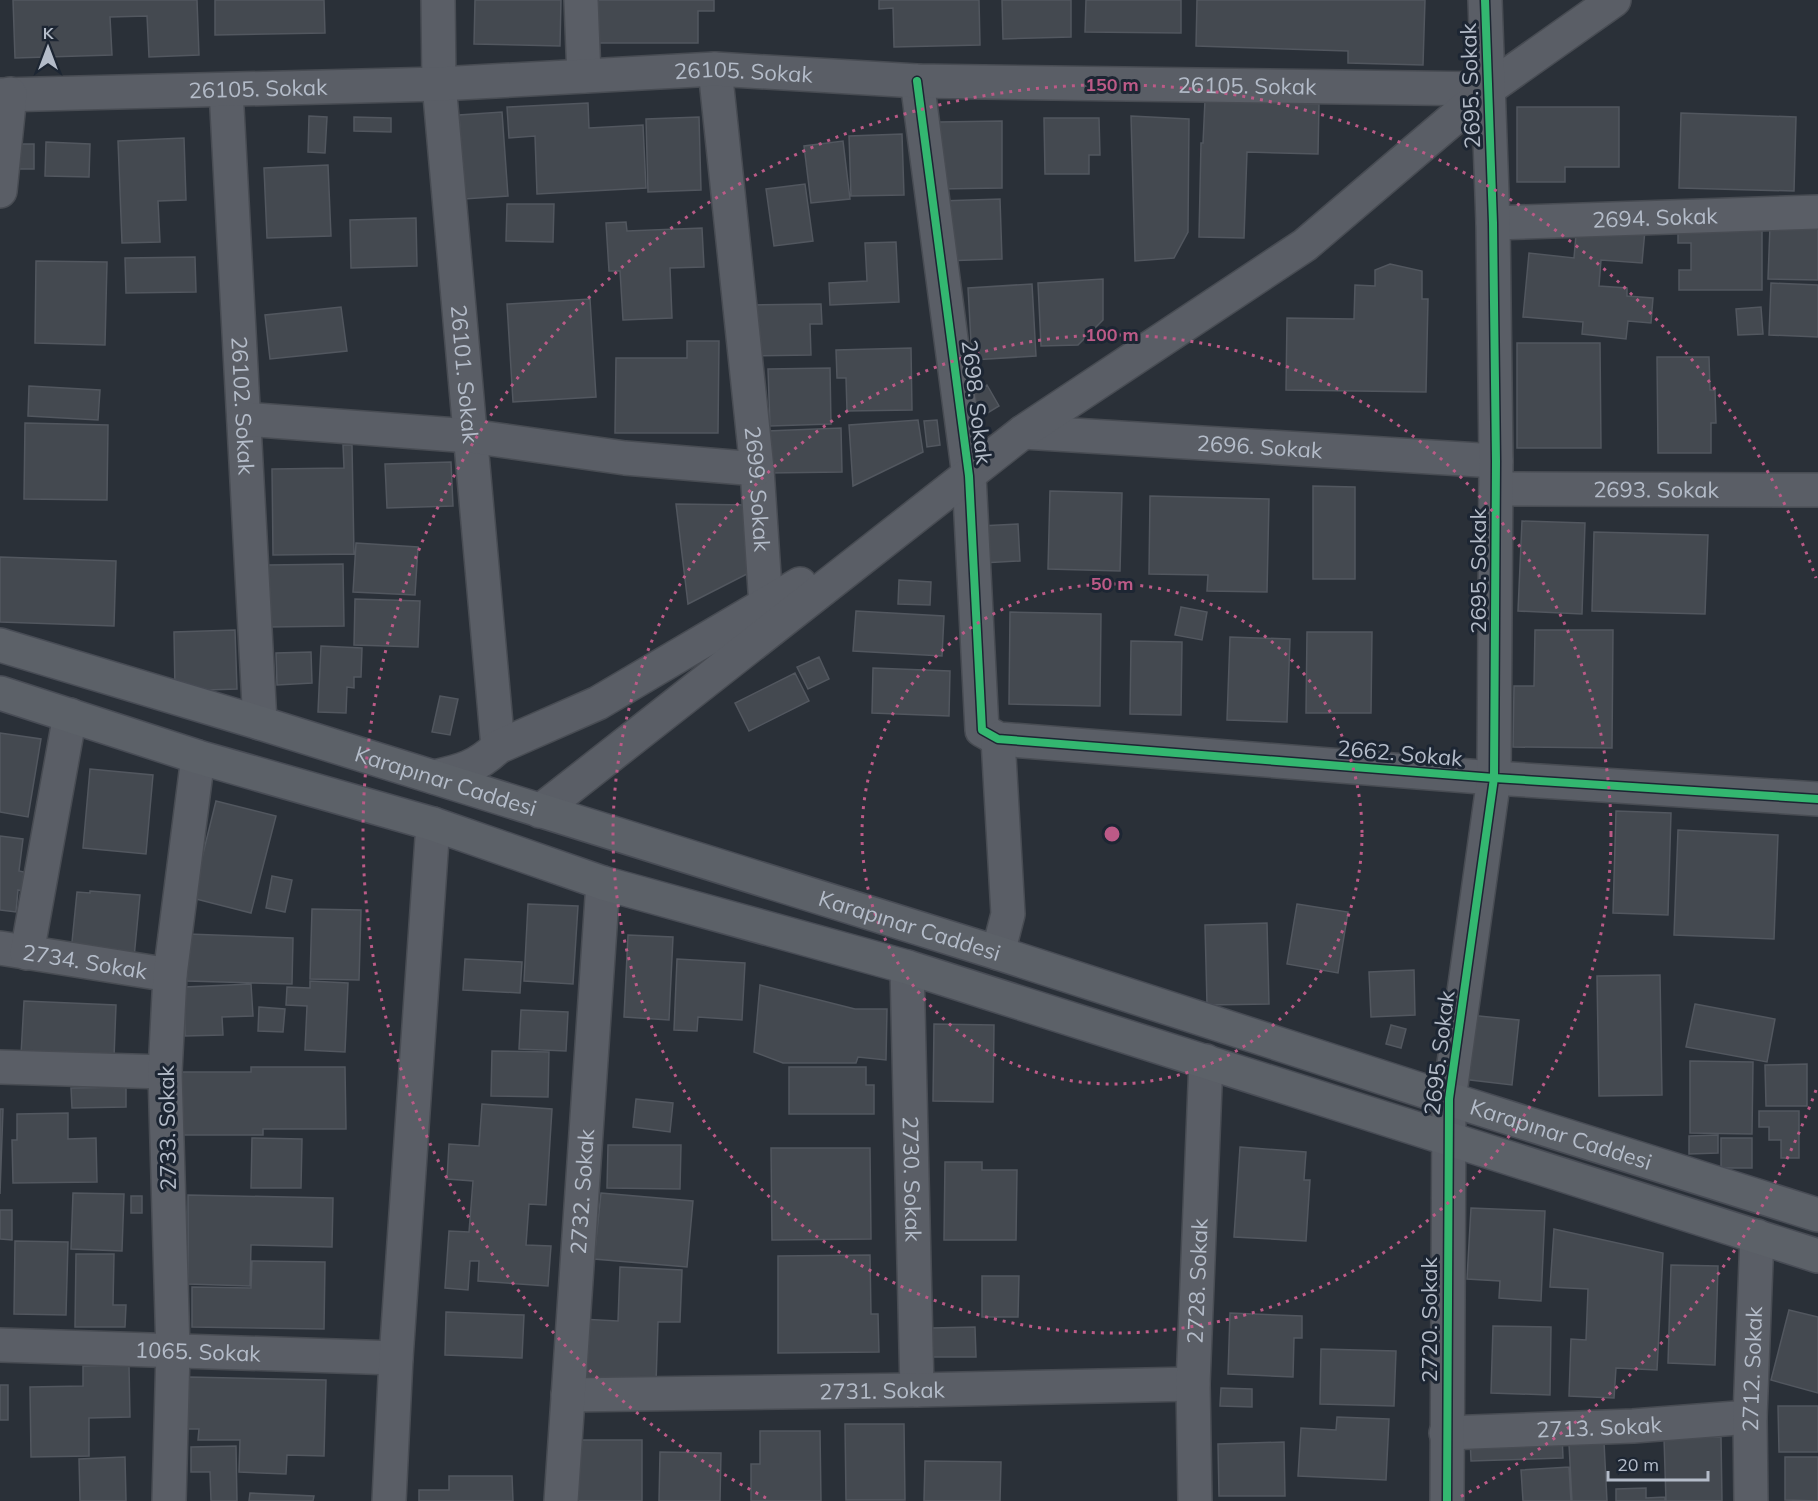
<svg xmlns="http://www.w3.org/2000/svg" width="1818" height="1501" font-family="Mulish,sans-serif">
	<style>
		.building { fill: #444950; stroke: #52575f; stroke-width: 1.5 }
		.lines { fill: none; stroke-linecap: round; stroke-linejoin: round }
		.minor-casing { stroke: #484c53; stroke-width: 36 }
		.major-casing { stroke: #484c55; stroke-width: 36 }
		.minor { stroke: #5a5e66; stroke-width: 33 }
		.major { stroke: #5c6168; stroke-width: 33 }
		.cycleway-casing { stroke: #1d2633; stroke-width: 11 }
		.cycleway { stroke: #33b770; stroke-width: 8 }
		.ring { fill: none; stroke: #bc5a87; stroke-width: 3; stroke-dasharray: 3 6 }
		.labels { text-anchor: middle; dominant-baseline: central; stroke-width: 6; stroke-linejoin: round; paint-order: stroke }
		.street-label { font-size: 22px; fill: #b4bcc9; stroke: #1d2633 }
		.centre { fill: #bc5a87; stroke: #1d2633; stroke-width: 3 }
		.ring-label { font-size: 18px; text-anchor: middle; font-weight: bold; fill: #bc5a87; stroke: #1d2633; stroke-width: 6; stroke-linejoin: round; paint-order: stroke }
	</style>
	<rect width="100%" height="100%" fill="#2a3038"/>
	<path class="building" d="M13 0H197L199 55 149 57 147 16 110 17 112 55 15 58Z
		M215 0H324L325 33 215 35Z
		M475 0H561L560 46 474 44Z
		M583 0H714V11H698V43H583Z
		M879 0H979L980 45 894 47 893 8 879 9Z
		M1002 0H1071V37L1003 39Z
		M1086 0H1181V33L1085 32Z
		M1197 0H1425L1423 65 1348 63V51L1196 46Z
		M1205 100 1319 104 1318 154 1247 152 1244 238 1199 237 1201 143H1203Z
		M588 103 589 128 643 125 646 188 537 194 535 136 509 138 507 107Z
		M1517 107H1619V167H1565V182H1517Z
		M502 112 508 196 464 199 459 115Z
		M1681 113 1796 117 1794 191 1679 188Z
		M309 116 327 117 325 153 308 152Z
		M1131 116 1189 119 1188 232 1174 258 1135 261Z
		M354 117 391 118V132L354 131Z
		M699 117 701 190 648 192 646 119Z
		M1044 118H1099L1100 155H1089V174H1045Z
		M1002 121V188L939 189 938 122Z
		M902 134 904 195 851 196 849 136Z
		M184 138 186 200 158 201 160 242 122 243 118 141Z
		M843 141 850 199 811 203 804 146Z
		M46 142 90 144 89 177 45 176Z
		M17 144H34V169H17Z
		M328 165 331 236 267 238 264 168Z
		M805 184 813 241 774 246 766 189Z
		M1000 199 1002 259 942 261 940 201Z
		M507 204H554L553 242 506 241Z
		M416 218 417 266 351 268 350 220Z
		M626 222 627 231 702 228 704 267 670 268 672 318 623 320 620 271H609L606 223Z
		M1577 223 1645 230 1642 263 1601 260 1599 286 1627 288V296L1653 298 1651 323 1628 321 1626 339 1582 334 1583 322 1523 317 1529 253 1574 258Z
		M1770 226 1818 228V280L1768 279Z
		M1762 228V290H1679V270H1691V243H1678V229Z
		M896 242 899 302 830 305 829 283 867 281 865 243Z
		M195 257 196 292 126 293 125 258Z
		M36 261 107 262 105 345 35 343Z
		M1390 264 1422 271V299H1428L1426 392 1286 390 1287 318 1354 319 1355 285 1375 286V270Z
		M1103 279V320L1078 345 1041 346 1038 283Z
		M1771 283 1818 285V337L1769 335Z
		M1032 284 1036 356 972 360 968 288Z
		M590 299 596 397 513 402 507 304Z
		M821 304 822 324H810L811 355 750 356 749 305Z
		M341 307 347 351 270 359 265 315Z
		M1761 307 1763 334 1738 335 1736 309Z
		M687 341H719L718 433H615L616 358H687Z
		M1517 343H1600L1601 448H1517Z
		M911 348 912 410 847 411 846 378H837L836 350Z
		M1657 357H1709L1710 390H1715L1716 423H1711V453H1658Z
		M830 368 831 424 770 426 768 369Z
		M987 385 999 406 976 420 963 399Z
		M29 386 100 390 98 420 28 416Z
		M918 420 923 452 853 486 849 425Z
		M937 420 940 445 927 447 924 421Z
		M25 423 108 425 107 500 24 499Z
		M841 428 842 472 768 473 767 431Z
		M343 445H352L354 554 273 555 272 469 344 468Z
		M451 462 453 506 387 508 385 464Z
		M1313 486 1355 487V579H1313Z
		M1050 491 1122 493 1120 571 1048 569Z
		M1150 496 1269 499 1267 592 1207 591 1208 575 1149 574Z
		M676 504 750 505 747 574 688 604Z
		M1522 521 1585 523 1582 614 1518 611Z
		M1018 524 1020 561 982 563 980 526Z
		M1594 532 1708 535 1705 614 1592 611Z
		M356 543 418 547 415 595 353 592Z
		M0 557 116 561 114 626 0 622Z
		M343 564 344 626 269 627 267 565Z
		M899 580 931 582 930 605 898 604Z
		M355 599 420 601 418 647 354 645Z
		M1181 607 1207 612 1202 640 1175 635Z
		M856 611 944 616 942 656 853 651Z
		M1010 612 1101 614 1100 706 1009 704Z
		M235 630 237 689 175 691 174 632Z
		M1535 630H1613L1612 748 1513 747 1514 686H1534Z
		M1307 632H1372L1371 713H1306Z
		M1230 637 1290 639 1287 722 1227 720Z
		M1131 641 1182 642 1181 715 1130 714Z
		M321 646 362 648 361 677H354V688L347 687 346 713 318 712Z
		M311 652 312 683 277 685 276 653Z
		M819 657 829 679 808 689 797 667Z
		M873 668 950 671 949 716 872 713Z
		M795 673 809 701 749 731 735 703Z
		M440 696 458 699 450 735 432 732Z
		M0 733 41 739 28 817 0 812Z
		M90 769 153 775 146 854 83 848Z
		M216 801 276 816 251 913 192 898Z
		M1616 811 1671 813 1668 915 1613 913Z
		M1678 830 1778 835 1774 939 1674 935Z
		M0 836 23 839 19 871 24 872 22 891 18 890 16 912 0 910Z
		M272 876 292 880 285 912 266 908Z
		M90 891 140 895 134 958 71 952 77 892 90 893Z
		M528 904 578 906 573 984 524 981Z
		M1297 904 1348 912 1338 973 1287 964Z
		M312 909 361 910 359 980 310 979Z
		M1267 923 1269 1004 1207 1005 1205 925Z
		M188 934 293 938 292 984 187 981Z
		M628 935 673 937 669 1020 624 1017Z
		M465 959 522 962 520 993 463 990Z
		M677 959 745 963 742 1020 698 1017 697 1031 674 1030Z
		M1414 970 1415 1015 1371 1017 1369 972Z
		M1660 975 1662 1095 1599 1096 1597 976Z
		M310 981 348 983 345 1052 305 1050 307 1006 286 1005 287 987 310 988Z
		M251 984 253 1016 222 1017 223 1035 185 1036 184 987Z
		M760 985 855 1009H887L886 1060 858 1057 856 1063H783L754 1052Z
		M24 1001 116 1005 114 1058 21 1055Z
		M1695 1004 1775 1019 1767 1062 1686 1047Z
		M259 1007 285 1009 283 1032 258 1031Z
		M521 1010 568 1012 566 1051 519 1049Z
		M1469 1015 1519 1020 1512 1085 1462 1079Z
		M934 1024 994 1025 993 1102 933 1101Z
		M1391 1025 1406 1029 1401 1048 1386 1044Z
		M492 1051 549 1052 548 1097 491 1096Z
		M1690 1061 1753 1062 1752 1134 1690 1133Z
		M1807 1064V1106H1766L1765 1065Z
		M251 1067H345L346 1129H263V1135H173V1072H251Z
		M789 1067H866V1085H874V1114H789Z
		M126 1087V1107L72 1108 71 1088Z
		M636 1099 673 1103 670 1132 633 1127Z
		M482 1104 552 1109 546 1205 529 1204 526 1245 551 1246 548 1286 478 1281 479 1261H470L468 1290 445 1288 449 1231 469 1232 473 1181 447 1179 449 1144 479 1146Z
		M0 1109H3L0 1194Z
		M1759 1111H1799V1158H1781V1140H1769V1127H1759Z
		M68 1113V1139L96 1138 97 1182 13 1183 12 1140H17V1114Z
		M1718 1135V1153L1689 1154V1136Z
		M252 1138 302 1139 301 1188H251Z
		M1721 1138H1752V1168H1721Z
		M608 1145H681L680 1189 607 1188Z
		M1240 1147 1306 1152 1304 1180H1310L1306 1241 1234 1237Z
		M771 1148H870L871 1239 772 1240Z
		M945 1162H982V1170H1017L1016 1240H944Z
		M73 1193 124 1194 122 1251 71 1249Z
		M601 1193 693 1201 687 1267 594 1259Z
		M188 1195 333 1198 332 1247 251 1245 250 1286 188 1284Z
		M131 1196H142V1213H131Z
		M1471 1208 1545 1211 1541 1301 1499 1298 1500 1281 1467 1279Z
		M0 1210H12V1240L0 1239Z
		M1554 1229 1663 1253 1657 1370 1616 1368 1614 1398 1569 1396 1571 1339 1586 1340 1588 1289 1550 1287Z
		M15 1241 68 1242 66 1315 14 1314Z
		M76 1254H114L113 1305H126L125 1327H75Z
		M870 1255 871 1314H878L879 1352 778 1353V1256Z
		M252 1261 325 1262 324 1329 192 1327V1287L251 1288Z
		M1671 1265 1718 1266 1715 1365 1668 1363Z
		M620 1267 682 1270 680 1322H658L656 1384 579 1381 581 1319 618 1321Z
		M982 1276H1019L1018 1317H982Z
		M1789 1310 1818 1317V1393L1771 1380Z
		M446 1312 524 1315 522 1358 445 1355Z
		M1230 1313 1302 1316V1338H1294L1293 1377 1228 1374Z
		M1493 1326 1551 1327 1550 1395 1491 1393Z
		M975 1327 976 1357H932V1328Z
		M1321 1349 1396 1351 1394 1406 1320 1404Z
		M129 1365 130 1417 89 1418V1456L31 1457 30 1387 83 1386V1366Z
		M189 1377 326 1380 324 1456 287 1455 286 1474 239 1472 240 1440H198L199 1429H188Z
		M0 1385H8V1420H0Z
		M1221 1388 1252 1389V1407L1220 1406Z
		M1778 1406H1818V1452H1779Z
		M1337 1417 1389 1419 1386 1480 1298 1476 1301 1428 1336 1430Z
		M845 1424H904L905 1500H846Z
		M760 1431H820L821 1501H751V1464H760Z
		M1562 1434 1563 1458 1471 1461 1470 1437Z
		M1721 1437 1722 1501H1666L1664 1438Z
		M574 1440H642V1501H573Z
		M1284 1442 1285 1496H1219L1218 1444Z
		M1604 1442 1607 1501H1572L1569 1444Z
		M236 1446 237 1501H211L210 1472H191V1447Z
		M660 1452 721 1453 720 1501H659Z
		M125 1457 126 1501H80L79 1459Z
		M1785 1457H1818V1501L1785 1500Z
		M925 1461 1001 1462 1000 1501H924Z
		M1569 1467 1571 1501H1523L1521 1470Z
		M449 1476H512L513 1501H419V1490H449Z
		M1646 1488V1498L1665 1497V1501H1616V1489Z
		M250 1493 314 1496 313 1501H249Z"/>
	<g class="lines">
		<g class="minor-casing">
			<g id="minor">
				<path id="s1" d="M438 0 439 84 498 747"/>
				<path d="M581 0 584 76"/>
				<path id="s2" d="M715 69 757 469 766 606"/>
				<path d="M917 81 969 476 982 730 998 739 1494 778 1818 799"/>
				<path id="s3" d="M226 90 260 723"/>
				<path id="s4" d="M0 95 439 84 715 69 917 81 1488 89"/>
				<path d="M0 191 10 94"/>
				<path id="s5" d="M1493 223 1818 212"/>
				<path d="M244 419 470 436 625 458 757 469"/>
				<path id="s6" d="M1023 432 1496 461"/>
				<path id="s7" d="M1496 489 1818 490"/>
				<path d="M434 777C461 771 477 767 498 747L598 703 800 584"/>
				<path d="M540 811 1023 432 1305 245 1488 89 1614 0"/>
				<path id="s8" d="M0 948 170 975"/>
				<path d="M27 953 70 715"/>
				<path d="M998 953 1008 914 998 739"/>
				<path id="s9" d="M907 967 917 1390"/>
				<path d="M0 1067 165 1072"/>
				<path id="s10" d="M0 1345 396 1358"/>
				<path id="s11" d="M568 1395 917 1390 1193 1384"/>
				<path id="s12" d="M1446 1433 1633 1426 1750 1417"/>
				<path d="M169 1501 173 1351 165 1072 170 975 198 757"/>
				<path d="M389 1501 396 1358 433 824"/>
				<path id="s13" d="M561 1501 603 883"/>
				<path id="s14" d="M1195 1501 1193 1384 1206 1061"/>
				<path d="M1447 1501 1449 1099 1494 778 1496 461 1493 223 1485 0"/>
				<path id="s15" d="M1751 1501 1750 1417 1757 1236"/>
			</g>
		</g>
		<g class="major-casing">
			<g id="major">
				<path id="s16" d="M0 645 260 723 998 953 1449 1099 1818 1215"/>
				<path d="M0 693 198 757 433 824 603 883 907 967 1818 1256"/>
			</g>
		</g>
		<use href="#minor" class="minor"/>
		<use href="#major" class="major"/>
		<g class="cycleway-casing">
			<path id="cycleway" d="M917 81 969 476 982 730 998 739 1494 778 1818 799
				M1447 1501 1449 1099 1494 778 1496 461 1493 223 1485 0"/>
		</g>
		<use href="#cycleway" class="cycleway"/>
	</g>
	<g class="ring">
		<circle cx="1112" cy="834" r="250"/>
		<circle cx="1112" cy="834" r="499"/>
		<path d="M1816 1090A749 749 0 0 1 1458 1498M766 1498A749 749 0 1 1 1816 578"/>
	</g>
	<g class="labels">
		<g class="street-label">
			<text stroke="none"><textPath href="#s4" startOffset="744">26105. Sokak</textPath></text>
			<text stroke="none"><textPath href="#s4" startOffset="1248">26105. Sokak</textPath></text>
			<text transform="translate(1470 86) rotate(-92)">2695. Sokak</text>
			<text stroke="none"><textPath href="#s4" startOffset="258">26105. Sokak</textPath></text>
			<text stroke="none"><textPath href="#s5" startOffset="162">2694. Sokak</textPath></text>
			<text stroke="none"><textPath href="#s1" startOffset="375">26101. Sokak</textPath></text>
			<text transform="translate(977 402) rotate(83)">2698. Sokak</text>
			<text stroke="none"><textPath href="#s3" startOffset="316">26102. Sokak</textPath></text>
			<text stroke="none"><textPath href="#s6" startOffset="237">2696. Sokak</textPath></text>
			<text stroke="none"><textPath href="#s2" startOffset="422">2699. Sokak</textPath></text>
			<text stroke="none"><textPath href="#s7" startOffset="160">2693. Sokak</textPath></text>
			<text transform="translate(1478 571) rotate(-90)">2695. Sokak</text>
			<text transform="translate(1400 753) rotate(5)">2662. Sokak</text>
			<text stroke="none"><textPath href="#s16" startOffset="466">Karapınar Caddesi</textPath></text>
			<text stroke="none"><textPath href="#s16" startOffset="952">Karapınar Caddesi</textPath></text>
			<text stroke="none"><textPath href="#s8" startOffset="86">2734. Sokak</textPath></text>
			<text transform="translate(1439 1053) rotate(-83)">2695. Sokak</text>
			<text transform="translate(167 1128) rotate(-91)">2733. Sokak</text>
			<text stroke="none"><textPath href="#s16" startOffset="1636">Karapınar Caddesi</textPath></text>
			<text stroke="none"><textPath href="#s9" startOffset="212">2730. Sokak</textPath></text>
			<text stroke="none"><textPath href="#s13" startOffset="310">2732. Sokak</textPath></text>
			<text stroke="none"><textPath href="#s14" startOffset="220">2728. Sokak</textPath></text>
			<text transform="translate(1429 1320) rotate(-90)">2720. Sokak</text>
			<text stroke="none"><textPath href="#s10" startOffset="198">1065. Sokak</textPath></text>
			<text stroke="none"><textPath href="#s15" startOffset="132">2712. Sokak</textPath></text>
			<text stroke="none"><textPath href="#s11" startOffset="314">2731. Sokak</textPath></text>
			<text stroke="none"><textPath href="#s12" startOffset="153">2713. Sokak</textPath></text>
		</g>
	</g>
	<circle cx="1112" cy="834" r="9" class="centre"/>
	<g class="ring-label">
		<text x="1112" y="91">150 m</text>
		<text x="1112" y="341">100 m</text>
		<text x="1112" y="590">50 m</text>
	</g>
	<g transform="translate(48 48)" stroke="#1d2633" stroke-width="4.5" paint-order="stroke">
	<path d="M0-4.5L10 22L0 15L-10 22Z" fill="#b4bcc9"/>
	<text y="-9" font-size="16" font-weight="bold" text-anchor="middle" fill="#b4bcc9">K</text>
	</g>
	<path d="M1608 1471v9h100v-9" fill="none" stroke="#b4bcc9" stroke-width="3"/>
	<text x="1617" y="1471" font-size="18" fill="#b4bcc9" stroke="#1d2633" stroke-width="4.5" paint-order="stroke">20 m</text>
</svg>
